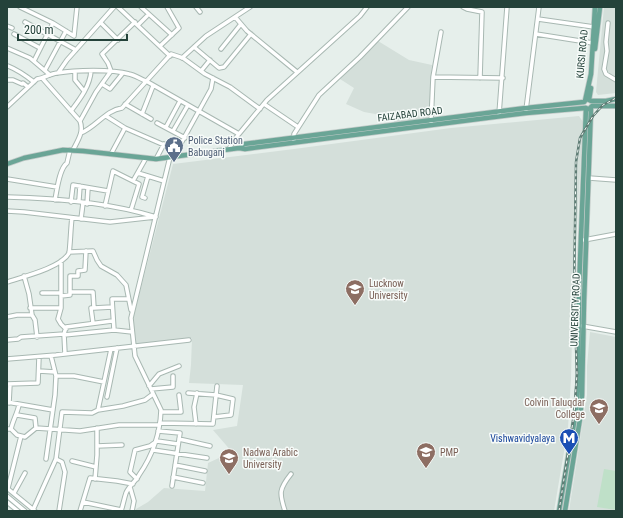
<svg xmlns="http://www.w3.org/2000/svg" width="623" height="518" font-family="'Roboto Condensed',sans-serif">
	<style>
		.built { fill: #d4dfda }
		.green { fill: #bfe0c8 }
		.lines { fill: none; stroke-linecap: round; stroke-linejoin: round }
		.minor-casing { stroke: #a8b8b2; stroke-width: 5.5 }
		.major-casing { stroke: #c2cac8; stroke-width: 6 }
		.minor { stroke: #fff; stroke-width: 3.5 }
		.major { stroke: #6aa596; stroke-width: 4.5 }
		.rail-casing { stroke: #5f7d75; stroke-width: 2.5 }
		.rail { stroke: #f7fbf9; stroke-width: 1; stroke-dasharray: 3; stroke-linecap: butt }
		.labels { text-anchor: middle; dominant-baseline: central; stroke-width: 3; stroke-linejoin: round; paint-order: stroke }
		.street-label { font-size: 10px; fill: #24423a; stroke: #f7fbf9 }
		.service-label { font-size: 10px; fill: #4e5e75; stroke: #f7fbf9; text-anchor: start }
		.education-label { font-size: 10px; fill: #785e54; stroke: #f7fbf9; text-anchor: start }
		.transit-label { font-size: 10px; fill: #164399; stroke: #f7fbf9; text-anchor: end }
	</style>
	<rect width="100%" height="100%" fill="#e6efeb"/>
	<path class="built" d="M604 7H616V93L598 95 596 92Z
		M378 41 409 60 432 65 429 118 394 122V114L381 115 364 112 346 104 354 88 340 79Z
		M579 116 583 122 573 293 571 379 568 428 554 511H135L136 509 148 502 164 488 205 491 208 463 232 452 213 430 237 426 243 385 189 383 191 365 192 338 136 345 133 319 173 164 294 149 451 128Z
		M590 332 616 337V511H569L587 395V366Z"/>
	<path class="green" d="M604 469 616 471V510L597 507Z"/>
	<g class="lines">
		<g class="minor-casing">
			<path id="minor" d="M20 7 53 23 74 36 77 7
				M118 7 170 56
				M141 7 172 35
				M196 7 200 12
				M463 7 467 9 482 12 480 78
				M235 17 247 31 297 72
				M538 19 594 27
				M25 22 76 50
				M101 23 118 40
				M608 23 606 42 607 51 604 69 606 74 616 80
				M138 25 147 16
				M7 26 12 28
				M14 34 40 48
				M536 34 593 43
				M160 46 179 28 167 7
				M194 47 219 68 224 67 251 34
				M7 48 30 58 50 75
				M221 49 241 24
				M182 58 206 36 250 7
				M34 61 53 23
				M8 66C18 70 25 75 34 82
				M45 70 66 31
				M201 71 210 60
				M75 72V80L84 91
				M58 73 67 60 114 7
				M433 77 503 78
				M43 79 80 121C84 132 78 140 73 150
				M7 80H13L22 84 23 83 28 87
				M102 84 110 89 123 73
				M125 104 151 119
				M264 104 298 127
				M7 107 37 79C44 78 50 74 57 73 75 70 112 69 129 74 135 75 140 79 146 81L239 134
				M526 110 539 7
				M71 111C80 99 90 86 91 71
				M142 114 153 86
				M499 114 507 7
				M106 116 125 128 178 151
				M80 121 96 92 111 71 108 63 102 54 135 22
				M157 123 185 138
				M431 123 433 77 441 32
				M166 127 180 101
				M173 131 188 105
				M81 133C96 127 106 110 122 108L171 54 183 58 205 74 230 87 260 109
				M294 142V134L319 95 360 57 408 7
				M229 149 234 140 267 100 360 16 367 7
				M111 154 125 128
				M174 156 211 89 213 78
				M156 159 164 144
				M138 173 164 181
				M589 178 616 180
				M7 179 57 187
				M133 181 146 158
				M7 197C54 198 111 203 156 217
				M145 198 142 197 148 176
				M55 200C57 190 59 169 67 163L70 150
				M79 200 80 186
				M71 202 73 185 108 191
				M87 204 88 188
				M105 206 113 171 139 184 131 210
				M7 211 24 212 110 222 155 217
				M81 219 83 203
				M584 240 616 234
				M69 252 93 251 97 260 101 266 117 275 126 285 131 310
				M61 261V308L58 319 61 324 66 329
				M24 276 29 294 32 315 35 320 37 337
				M7 282C22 277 61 268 69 253 70 250 71 223 72 218
				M70 292V276H78V271L85 270 86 251
				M42 293H61
				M61 296 70 295V292H93L94 308 112 307
				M30 308H61
				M7 317 17 315H32
				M93 323 91 308H94
				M582 326 616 332
				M114 330 112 299H128
				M64 335 114 330 132 332
				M7 340 18 339 21 337 64 334
				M65 354 64 334 66 327 112 321
				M7 359 56 355 189 340
				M39 371 55 372
				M56 376H74L104 382
				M7 384 38 383 39 357
				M149 386 159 374 179 366
				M151 389 173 387V376
				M188 393 216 395 233 399 231 415 214 417
				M107 397 117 348
				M7 402 53 410
				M9 403 10 384
				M98 410 111 349
				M161 412H181L179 395
				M17 415 35 418 36 428
				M160 423 213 424 217 386
				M196 424 194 407 197 393
				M7 429H11L17 435 25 437 36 428 80 431 119 425H159
				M11 429C13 420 17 414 19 405
				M158 431 180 433 172 486
				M179 439 210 446
				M97 446 122 445
				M153 450 207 458
				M46 459 55 395 56 376 51 356
				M72 461 96 467
				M175 465 205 471
				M173 477 203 483
				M95 479 97 455V428
				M137 479 130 472 135 450 150 446 157 441 178 444
				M130 487 134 501 132 511
				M7 488 35 511
				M8 488 21 436
				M14 493 25 473
				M7 496 25 511
				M7 502 18 511
				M83 502 121 510
				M33 510 56 459
				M59 511 65 472 62 462 56 459 62 412 92 413 98 410 123 406 145 400 153 394
				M80 511 90 478 117 481 133 484
				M121 511C123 505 124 499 126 493 129 486 136 481 139 475 153 455 160 435 161 410L135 356 131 318 170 157
				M285 511C279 493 279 489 291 474"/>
		</g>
		<g class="major-casing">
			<path id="major" d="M595 49 600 7
				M589 100 591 88
				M585 101 591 74 595 7
				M591 101H606L616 99
				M239 148 244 144 526 108 584 102
				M7 164 24 158 63 150 83 151 156 159 239 148 245 149 526 113 585 108 589 109 592 106H616
				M559 511 575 417 578 387 579 288 586 108
				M565 511 580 419 582 395 584 302 591 107"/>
		</g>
		<use href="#minor" class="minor"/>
		<use href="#major" class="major"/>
		<g class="rail-casing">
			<path id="rail" d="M559 511 574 415 577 374 574 293 576 162 580 138 593 116 603 105 616 98"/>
		</g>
		<use href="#rail" class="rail"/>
	</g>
	<defs>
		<g id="civic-pin" transform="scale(1)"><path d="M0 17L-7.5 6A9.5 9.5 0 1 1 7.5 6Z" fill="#5c6f8a" stroke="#f7fbf9"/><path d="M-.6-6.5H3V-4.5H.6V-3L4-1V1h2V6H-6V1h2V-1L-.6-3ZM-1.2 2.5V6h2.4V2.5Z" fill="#fff"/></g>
		<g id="university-pin" transform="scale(1)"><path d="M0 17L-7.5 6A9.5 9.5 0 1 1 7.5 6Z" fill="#8d6e63" stroke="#f7fbf9"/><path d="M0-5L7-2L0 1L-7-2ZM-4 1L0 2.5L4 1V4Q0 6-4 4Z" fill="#fff"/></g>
		<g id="metro-pin" transform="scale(1)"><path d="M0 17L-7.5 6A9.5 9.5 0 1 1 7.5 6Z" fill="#1a4fb4" stroke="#f7fbf9"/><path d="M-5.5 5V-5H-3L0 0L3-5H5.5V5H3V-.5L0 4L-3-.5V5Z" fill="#fff"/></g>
	</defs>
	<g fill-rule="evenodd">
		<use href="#civic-pin" x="174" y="146"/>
		<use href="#university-pin" x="355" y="289"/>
		<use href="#university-pin" x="599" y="408"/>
		<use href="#metro-pin" x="569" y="438"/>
		<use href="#university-pin" x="426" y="452"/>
		<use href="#university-pin" x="229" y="458"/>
	</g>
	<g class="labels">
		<g class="street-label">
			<text transform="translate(582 54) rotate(-85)">KURSI ROAD</text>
			<text transform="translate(410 114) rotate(-7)">FAIZABAD ROAD</text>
			<text transform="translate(575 310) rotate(-88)">UNIVERSITY ROAD</text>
		</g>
		<g class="service-label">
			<text x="188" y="140">Police Station<tspan x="188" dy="12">Babuganj</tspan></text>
		</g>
		<g class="education-label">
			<text x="369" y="283">Lucknow<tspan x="369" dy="12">University</tspan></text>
			<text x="585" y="402" text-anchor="end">Colvin Taluqdar<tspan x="585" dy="12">College</tspan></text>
			<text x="243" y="452">Nadwa Arabic<tspan x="243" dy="12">University</tspan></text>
			<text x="440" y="452">PMP</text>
		</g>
		<g class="transit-label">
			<text x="555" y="438">Vishwavidyalaya</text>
		</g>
	</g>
	<rect width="623" height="518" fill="none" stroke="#24423a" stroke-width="16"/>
	<path d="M18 34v6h109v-6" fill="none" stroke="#24423a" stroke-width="2"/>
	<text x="24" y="34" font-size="12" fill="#24423a" stroke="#f7fbf9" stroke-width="3" paint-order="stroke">200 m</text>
</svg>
